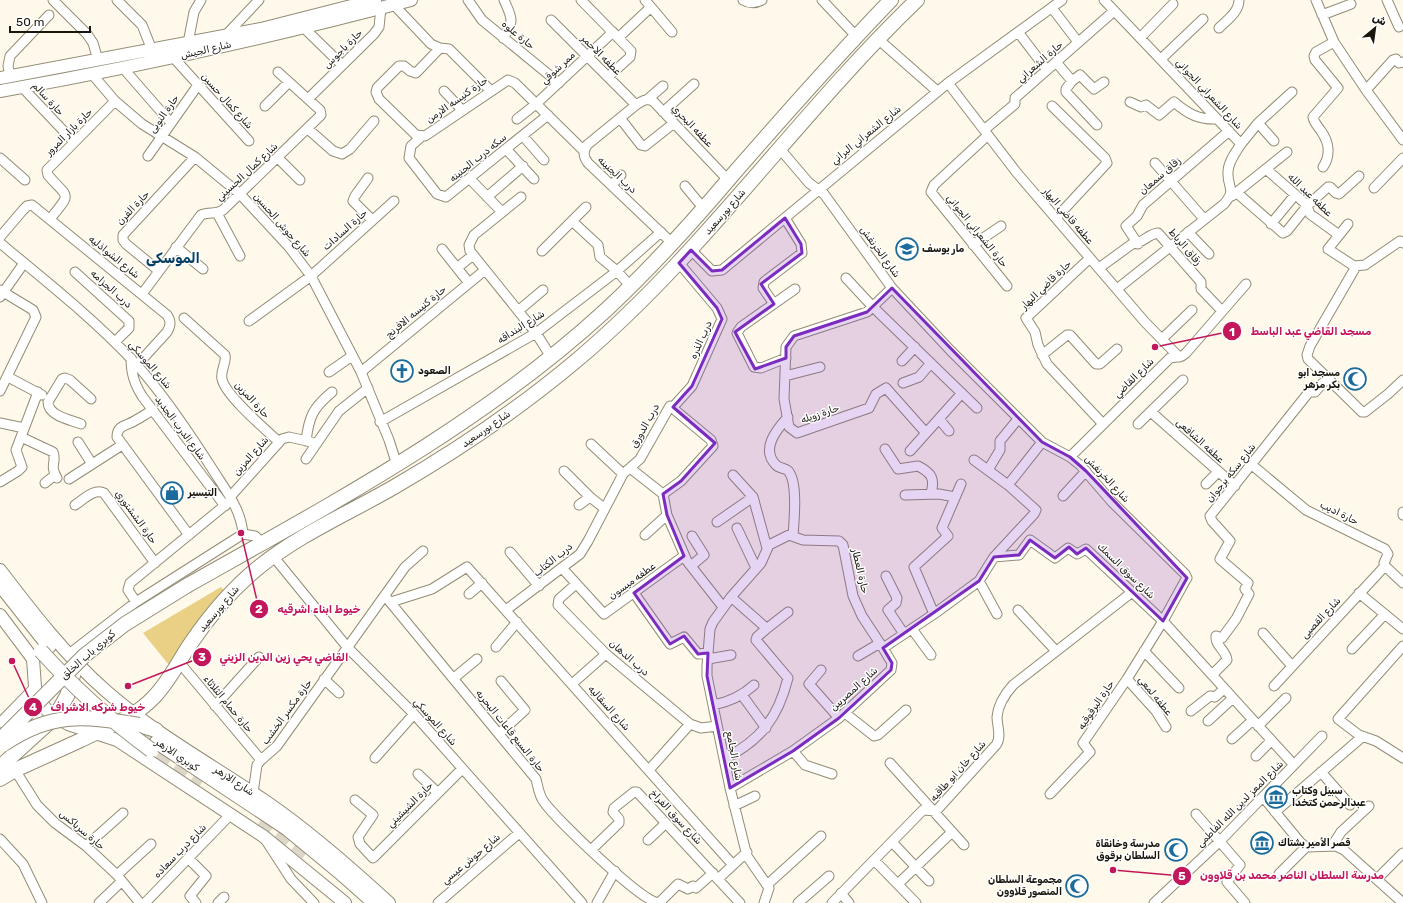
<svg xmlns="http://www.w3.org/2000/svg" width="1403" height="903" font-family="Rubik,Cairo,sans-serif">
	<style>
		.green { fill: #e9d084 }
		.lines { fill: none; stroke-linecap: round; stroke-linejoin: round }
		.primary-tunnel { stroke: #dcd7c9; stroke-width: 14; stroke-dasharray: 14 7; stroke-linecap: butt }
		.street-casing { stroke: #938c75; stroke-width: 11 }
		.secondary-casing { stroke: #938c75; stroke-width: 14 }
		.primary-casing { stroke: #938c75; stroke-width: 16 }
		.street { stroke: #fff; stroke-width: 9 }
		.secondary { stroke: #fff; stroke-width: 12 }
		.primary { stroke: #fff; stroke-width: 14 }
		.primary-bridge-casing { stroke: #938c75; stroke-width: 16; stroke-linecap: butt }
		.primary-bridge { stroke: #fff; stroke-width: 14 }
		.marked { fill: #7b2cbf; fill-opacity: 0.2; stroke: #7b2cbf; stroke-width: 3; stroke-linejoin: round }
		.labels { text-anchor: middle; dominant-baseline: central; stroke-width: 3; stroke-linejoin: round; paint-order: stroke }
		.street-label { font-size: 10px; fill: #19160d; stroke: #fff }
		.poi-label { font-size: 10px; font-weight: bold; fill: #19160d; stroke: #fff; text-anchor: start }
		.district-label { font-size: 14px; font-weight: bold; fill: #053f61; stroke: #fff }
		.leader { fill: none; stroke: #c2185b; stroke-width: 1.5 }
		.callout-dot { fill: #c2185b; stroke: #fff; stroke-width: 1.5 }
		.mark-label { font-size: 12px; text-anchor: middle; font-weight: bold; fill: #fff }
		.callout-label { font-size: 11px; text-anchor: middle; font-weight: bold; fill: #c2185b; stroke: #fff; stroke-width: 3; stroke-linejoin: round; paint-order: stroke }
	</style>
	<rect width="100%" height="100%" fill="#fef9ea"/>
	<path class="green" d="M221 587 225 591 169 665 143 633Z"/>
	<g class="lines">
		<path class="primary-tunnel" d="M142 740 203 781
			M262 819 308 854"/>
		<g class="street-casing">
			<path id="street" d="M53 0 87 34 93 43 98 60
				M117 0 142 25 152 50
				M468 0 482 20 559 83
				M581 0 631 51 630 57 608 77
				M645 0 672 32
				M743 0C750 4 755 4 762 0
				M822 0 856 36
				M1104 0 1241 144C1236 152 1228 162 1228 172 1227 188 1237 189 1224 204L1117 289
				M1316 0 1334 42 1366 90 1403 140
				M1387 0 1399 27
				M394 5 431 44 440 48 449 49 490 90
				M1052 8 1078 42
				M1322 15 1351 4
				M551 20 636 105
				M304 28 342 65
				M1219 28C1227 20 1239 12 1239 0
				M1018 32 1047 70
				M226 35 259 0
				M503 38C515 21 512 18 504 0
				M618 38 651 7
				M1140 38 1173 4
				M878 39 937 91
				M188 43 194 12 201 0
				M440 48 416 73 410 71 404 66H399L377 88 376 92 379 99 416 135 425 136 508 80 515 83 584 151
				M173 57 249 141
				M1161 59 1203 19
				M1056 62 1072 81 1080 75 1094 89 1104 82
				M123 68 171 123
				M92 74 115 101 142 124 195 157 240 194 289 247 311 276 361 372 389 440 397 465
				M10 76 8 66 10 56 49 15
				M1072 81 1066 89V92L1097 125
				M948 83 1017 173 1144 321 1179 357
				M22 87 74 142
				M1366 90 1393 60 1396 59 1399 63 1403 62
				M444 91 462 110
				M308 99 374 34 379 27 381 8
				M648 99 663 86
				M1130 102 1141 107 1146 105 1159 115 1174 102C1188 114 1199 120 1217 119
				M265 106 289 82
				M1052 106 1105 158 1107 163 1056 218
				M663 112 694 84
				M620 118 641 145 645 146 674 123
				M517 119 536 104 613 32
				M1258 123 1274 141
				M308 129 333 151 342 154 350 149 374 121
				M984 130 1015 104V98L1114 11
				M988 135 934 185 931 192 1007 286
				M523 136 544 160
				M421 137 411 146 409 158 437 194 446 197 548 115
				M1241 144 1258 123 1292 92
				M506 149 534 179
				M780 149 809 183 824 194 892 288 950 350 1042 442 1070 457 1080 465 1112 502 1185 574 1187 578 1185 581 1163 621 1294 765
				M148 156 198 85
				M0 158 25 180
				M278 158 300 180
				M1155 163 1204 219
				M1323 167C1331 155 1329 142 1321 131 1318 126 1314 123 1313 117L1338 88 1315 60 1314 56 1316 52 1334 42
				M1266 169 1306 204 1310 214 1339 235
				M368 178 355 196 353 201 372 220
				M470 179 502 212
				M612 185 621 175
				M685 186 704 209
				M1374 188 1403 158
				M1236 192 1283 233 1287 231 1307 206 1328 187H1330L1336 193 1339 194 1359 176
				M1232 196 1287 152
				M487 197 523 166
				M521 197 474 235 469 245 470 251 536 333 551 357
				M217 213 240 256
				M50 219C73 191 68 199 48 175L47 170 115 101
				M572 221 598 245 600 257 617 271 631 287
				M1271 224 1295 195
				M1348 224 1328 249 1354 266
				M1188 232 1209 254
				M0 237 23 210 27 206 32 205 167 315C171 321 171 325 167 332L137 365
				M0 243C45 280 96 321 136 364 164 395 188 431 211 467 224 488 241 508 243 534
				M673 244 588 163C583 156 583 152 587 145L636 105C642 101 646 98 653 101L728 180
				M1138 244 1126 226 1137 216 1143 205 1229 131
				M973 245 1001 226
				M176 247 203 269
				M442 249 469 283
				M691 250 712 271 722 270 948 83 1062 0
				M542 251 586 207
				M1090 258 1026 318 1035 332 1038 345 1047 364 1103 424
				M1354 266V270L1310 346 1307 355 1308 359 1362 412H1365L1388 394 1403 380
				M1354 266 1365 265 1400 241 1403 243
				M457 268 473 255
				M1099 268 1132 244C1142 244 1148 234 1158 233L1201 282V289L1222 311
				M159 271 126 244 123 240V235L195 157
				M75 272 129 321V328L115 342
				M846 278 873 307 977 408
				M892 288 867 312 794 336 786 347 784 399 789 427 797 433 869 408 876 394 886 388 926 433
				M0 290 33 310 36 317 0 391
				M142 294 201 215C209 211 216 215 223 210L321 115 320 110 278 72
				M0 297 24 263
				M774 304 763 288 764 282 802 253 801 244 785 218
				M518 311 543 290
				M184 318 225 355C227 363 220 370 222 379 225 395 265 429 278 441
				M249 321 311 276 394 201
				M1162 339 1192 310
				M1042 355 1067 335H1070L1096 364H1100L1117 349
				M131 358C131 373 134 383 142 396L225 506
				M786 358 761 368 754 367 737 333 741 327 795 289
				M902 361 915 347
				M329 372 352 356
				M361 372 485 270
				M785 376 820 367
				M8 377 42 395
				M903 383 919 377 931 363
				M673 407 692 386 722 319 717 308 679 263
				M153 410C147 413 142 417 136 420 128 426 117 424 117 437L189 535
				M1151 412 1235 486
				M788 417C777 429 760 449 776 465 780 469 787 468 789 472 798 484 794 521 793 536
				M939 419 949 431
				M380 422 536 333 617 271 661 232
				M0 423 24 428
				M81 424C71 420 48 416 48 402L62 379 65 378 70 380 91 399
				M1138 424 1183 380
				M21 437 53 452C57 462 49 465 57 478
				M306 441C309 416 313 408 332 392
				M78 442 92 464
				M591 444 623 474
				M885 449 898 469 918 466C932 473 935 479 931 493
				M910 451 962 393
				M1070 457 1170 358 1182 356 1186 353 1246 284
				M306 459 339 411 368 388
				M1252 465 1306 510 1385 549 1388 554 1384 563 1385 566 1403 583
				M630 468 663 494 667 515 687 561 723 607
				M988 470 1000 450V441L1018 419
				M564 471 590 497 604 508
				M733 475 753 497 767 548
				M69 479 122 445
				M0 482 18 471 22 467 16 450 38 392
				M45 483 55 475
				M1206 484 1218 472
				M1008 485 1042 442
				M905 495 939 494 955 497
				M1063 496 1086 471
				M230 497 282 439 289 437 316 443
				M75 505C83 500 94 488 104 493L155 563
				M579 505 590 497
				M1403 512V515
				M717 522 753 497
				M737 528 756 568
				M645 535 667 515
				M510 552 539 586
				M273 556 348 648 414 714 582 903
				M994 557 1019 555 1030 540 1055 558 1068 548 1077 554 1086 549 1163 621 1127 679 1083 743 1090 752 1050 794
				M691 566 704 555 692 536
				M562 568 604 614 684 556
				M886 576 897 598 896 603 888 610 904 634
				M979 581 997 614
				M576 584 559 599 558 605 606 654 690 724 701 728 717 726
				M634 593 670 644 684 637 698 654 708 653
				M1359 593 1403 629
				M469 594 482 583
				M385 596 536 779C538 787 539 796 544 802 557 820 640 900 658 903
				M136 602 128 590 130 583 229 502
				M391 602 432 589 467 567 733 865
				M506 610 580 554 588 541 623 474 640 459 670 406 711 440 713 446 681 481 663 494
				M1018 610 1056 651
				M934 614 914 567 948 536 942 528 961 484
				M912 629 931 655
				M765 630 788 612
				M1263 633 1292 666
				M1403 646 1338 719 1359 735 1376 741 1403 758
				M496 647 517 622
				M1352 649 1385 614
				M1144 651 1179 688
				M69 654 136 602 243 534 255 536 262 543
				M858 656 880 643
				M708 659 731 655
				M179 662 261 760
				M821 670 809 684 839 718
				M1212 675 1227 660C1226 650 1215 646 1216 636L1222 638 1236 619 1249 594 1245 589 1248 583 1220 559 1230 541 1212 521 1210 516 1309 392H1315L1327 378
				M454 678 477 659
				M324 679 339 693
				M1127 679 1156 711 1166 727
				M572 684 606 654
				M1274 686 1385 566
				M742 695 766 728
				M713 705C729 702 742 696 754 685
				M215 706 259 657
				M1191 711 1210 696 1215 697 1224 689
				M845 713 874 736 878 735 906 710
				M1208 721 1233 698
				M0 723 35 687
				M1258 726 1286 698
				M499 734 525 710 501 681
				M1232 739 1253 720
				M793 751 805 765 832 774
				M1256 756 1271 741
				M375 758 414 714
				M724 759C761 740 778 718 788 678L756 640 757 637 765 630V627L731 597
				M890 763 964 845
				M15 770 37 805 55 823 86 846 117 875 140 903
				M649 770 690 724
				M1321 772 1350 805
				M418 774 438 793
				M730 788 793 751 839 718 891 670 892 663 883 648 934 614 979 581 994 557 1034 514 1036 510 1008 485 974 460
				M253 793 257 765 261 760 277 746 405 567 423 551
				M1263 797 1300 842 1306 847 1336 846 1344 850 1403 903
				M355 800 373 815 358 837 360 844 373 858 462 769
				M734 806 755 796
				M1275 812 1362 737
				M1196 814 1240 865 1227 882 1245 903
				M0 839 23 864 42 903
				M648 840 666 823
				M267 842 291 879 314 903
				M892 842 929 881
				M86 846 123 813
				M1332 846 1341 832 1369 806
				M591 850 619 823V819L613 812 614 808 634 792H637L740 903
				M188 858 206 876 190 896 196 903
				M874 860 916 903
				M1279 874 1306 847
				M117 875 151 844
				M718 879 747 852
				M1377 879 1403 853
				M768 884 821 836
				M898 884 952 832
				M841 893 849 903
				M99 903 122 881
				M145 903 231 814
				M218 903 224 897
				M438 903 519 833
				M597 903 615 871
				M659 903 678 884 688 889 693 886 696 888 713 873
				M764 903 769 888 747 856 730 788 707 676V666L710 629 713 622 731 597 761 563 769 545 789 535 803 540 839 541 843 545 853 596 862 616 883 648
				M798 903 829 876
				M832 903 923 810 936 811 996 745C1002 737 997 726 997 717 998 704 1005 694 1013 685L1131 593
				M1154 903 1219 842 1322 736"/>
		</g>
		<g class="secondary-casing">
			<path id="secondary" d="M0 78 261 29 375 0
				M0 91C138 67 275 36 411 0
				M0 570C32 612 66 656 106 691 155 734 212 765 265 801 309 831 350 867 389 903
				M0 615 33 659 35 687 39 700 50 714 68 724 117 740 263 836 345 903"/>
		</g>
		<g class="primary-casing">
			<path id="primary" d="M0 584 49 646
				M188 585C333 503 482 424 606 310 650 269 690 225 729 179 782 118 835 58 891 0
				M139 725 156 730
				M157 742 288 829 340 872 375 903
				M0 767 55 717 67 696 74 672
				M0 779 15 770C37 760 59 750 81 740 106 727 133 719 153 698 169 682 178 662 191 643 210 615 232 589 259 567 300 534 349 513 394 487 458 450 520 408 577 360 704 253 798 114 917 0"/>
		</g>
		<use href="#street" class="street"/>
		<use href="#secondary" class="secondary"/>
		<use href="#primary" class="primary"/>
		<g class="primary-bridge-casing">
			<path id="primary-bridge" d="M41 651C75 689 110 720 151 750
				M0 740 85 655 125 624 188 585
				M4 744C52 711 85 716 139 725"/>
		</g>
		<use href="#primary-bridge" class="primary-bridge"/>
	</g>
	<path class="marked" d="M785 218 801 244 802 253 761 284 774 304 735 332 755 369 786 358V347L794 336 867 312 892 288 1042 442 1070 457 1086 471 1187 578 1163 621 1086 548 1077 554 1069 547 1055 558 1030 540 1019 555 994 557 979 581 883 648 892 663 891 670 839 718 793 751 730 788 707 676 708 653 698 654 684 636 670 644 634 593 684 556 667 515 663 494 681 481 715 443 673 407 692 386 722 319 717 308 679 263 691 250 712 271 722 270Z"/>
	<defs>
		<g id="school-ring" transform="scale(1.15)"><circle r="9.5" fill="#fff" stroke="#1b6b9d" stroke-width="1.5"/><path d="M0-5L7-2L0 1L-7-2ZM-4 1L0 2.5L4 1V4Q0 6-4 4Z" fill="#1b6b9d"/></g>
		<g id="church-ring" transform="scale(1.15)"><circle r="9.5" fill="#fff" stroke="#1b6b9d" stroke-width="1.5"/><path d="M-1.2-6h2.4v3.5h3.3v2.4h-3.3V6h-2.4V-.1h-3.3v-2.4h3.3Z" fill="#1b6b9d"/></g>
		<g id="mosque-ring" transform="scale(1.15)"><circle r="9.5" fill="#fff" stroke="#1b6b9d" stroke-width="1.5"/><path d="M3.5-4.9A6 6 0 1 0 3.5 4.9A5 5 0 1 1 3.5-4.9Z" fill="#1b6b9d"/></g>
		<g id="shop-ring" transform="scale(1.15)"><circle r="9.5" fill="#fff" stroke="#1b6b9d" stroke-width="1.5"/><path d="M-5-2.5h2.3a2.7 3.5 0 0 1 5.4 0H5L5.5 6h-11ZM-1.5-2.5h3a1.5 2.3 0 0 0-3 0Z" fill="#1b6b9d"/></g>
		<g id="museum-ring" transform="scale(1.15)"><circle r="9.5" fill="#fff" stroke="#1b6b9d" stroke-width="1.5"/><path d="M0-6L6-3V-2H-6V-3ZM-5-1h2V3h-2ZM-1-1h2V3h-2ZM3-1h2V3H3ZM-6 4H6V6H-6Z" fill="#1b6b9d"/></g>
	</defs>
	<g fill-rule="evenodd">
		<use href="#school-ring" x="907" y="249"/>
		<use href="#church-ring" x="402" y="371"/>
		<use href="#mosque-ring" x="1355" y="379"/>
		<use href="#shop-ring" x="172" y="493"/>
		<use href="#museum-ring" x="1276" y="797"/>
		<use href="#museum-ring" x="1262" y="843"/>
		<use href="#mosque-ring" x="1176" y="850"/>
		<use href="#mosque-ring" x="1077" y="886"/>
	</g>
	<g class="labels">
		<g class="street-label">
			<text transform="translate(518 35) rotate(39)">حارة علوه</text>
			<text transform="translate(343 49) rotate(-45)">حارة باجوس</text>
			<text transform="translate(206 50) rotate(-13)">شارع الجيش</text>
			<text transform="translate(601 55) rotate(45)">عطفه الاحمر</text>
			<text transform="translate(1040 62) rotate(-41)">حارة الشعراني</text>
			<text transform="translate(558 68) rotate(-43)">ممر شوقي</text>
			<text transform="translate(1209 94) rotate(47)">شارع الشعراني الجواني</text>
			<text transform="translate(48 99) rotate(47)">حارة سالم</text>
			<text transform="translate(457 100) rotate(-35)">حارة كنيسه الارمن</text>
			<text transform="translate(227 101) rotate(48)">شارع كمال حسين</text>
			<text transform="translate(164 114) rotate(-55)">حارة النوبى</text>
			<text transform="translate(692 126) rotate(46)">عطفه البحري</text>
			<text transform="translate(69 132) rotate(-45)">حارة بازار المرور</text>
			<text transform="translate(866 135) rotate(-39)">شارع الشعراني البراني</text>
			<text transform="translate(478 158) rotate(-39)">سكه درب الجنينه</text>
			<text transform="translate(247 172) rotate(-43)">شارع كمال الحسيني</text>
			<text transform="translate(617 175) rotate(43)">درب الجنينه</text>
			<text transform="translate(1160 176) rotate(-41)">زقاق سمعان</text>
			<text transform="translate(1310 195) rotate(44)">عطفه عبد الله</text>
			<text transform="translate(133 208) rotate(-47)">حارة الفرن</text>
			<text transform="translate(725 212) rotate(-49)">شارع بورسعيد</text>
			<text transform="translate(1068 216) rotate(49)">عطفه قاضي البهار</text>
			<text transform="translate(282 225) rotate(49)">شارع حوش الحسين</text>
			<text transform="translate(345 230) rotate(-42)">حارة السادات</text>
			<text transform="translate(977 231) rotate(51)">حارة الشعراني الجواني</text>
			<text transform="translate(1185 247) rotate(49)">زقاق الرباط</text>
			<text transform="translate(880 252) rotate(54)">شارع الخرنفش</text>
			<text transform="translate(114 257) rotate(39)">شارع الشواذليه</text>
			<text transform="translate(1046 285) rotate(-44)">حارة قاضي البهار</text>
			<text transform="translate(111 289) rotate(42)">درب الجزامه</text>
			<text transform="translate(416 312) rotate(-40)">حارة كنيسه الافرنج</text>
			<text transform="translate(521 327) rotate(-32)">شارع البنداقه</text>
			<text transform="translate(701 340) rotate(-66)">درب الذره</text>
			<text transform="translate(150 365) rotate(49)">شارع الموسكي</text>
			<text transform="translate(1134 378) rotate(-45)">شارع القاضي</text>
			<text transform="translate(252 400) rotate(47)">حارة المزين</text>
			<text transform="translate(820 414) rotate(-19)">حارة زويله</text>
			<text transform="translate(645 426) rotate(-61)">درب الدورق</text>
			<text transform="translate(180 428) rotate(53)">شارع الدرب الجديد</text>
			<text transform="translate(486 429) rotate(-35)">شارع بورسعيد</text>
			<text transform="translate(1200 441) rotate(42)">عطفه الشافعى</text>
			<text transform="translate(251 456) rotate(-49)">شارع المزين</text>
			<text transform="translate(1231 473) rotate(-51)">شارع سكه برجوان</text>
			<text transform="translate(1107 479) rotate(47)">شارع الخرنفش</text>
			<text transform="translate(1339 513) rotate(26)">حارة اديب</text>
			<text transform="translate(136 517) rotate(54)">حارة الششتوري</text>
			<text transform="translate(553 560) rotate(-39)">درب الكتاب</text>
			<text transform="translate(860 571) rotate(77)">حارة العطار</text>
			<text transform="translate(1126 571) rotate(44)">شارع سوق السمك</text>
			<text transform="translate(632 581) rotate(-36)">عطفه ميسون</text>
			<text transform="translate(219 609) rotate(-50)">شارع بورسعيد</text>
			<text transform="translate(1321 618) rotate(-47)">شارع القصبى</text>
			<text transform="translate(88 655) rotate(-41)">كوبري باب الخلق</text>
			<text transform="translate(629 658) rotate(41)">درب الدهان</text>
			<text transform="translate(854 689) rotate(-42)">شارع المصريين</text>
			<text transform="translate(1155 696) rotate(51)">عطفه لمعي</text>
			<text transform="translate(228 704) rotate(50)">حارة حمام الثلاثاء</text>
			<text transform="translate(1096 705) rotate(-56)">حارة البرقوقيه</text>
			<text transform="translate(609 708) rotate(48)">شارع السقاليه</text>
			<text transform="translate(287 712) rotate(-54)">حارة مكسر الخشب</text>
			<text transform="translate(435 722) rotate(48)">شارع الموسكي</text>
			<text transform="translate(510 731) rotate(51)">حارة السبع قاعات البحريه</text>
			<text transform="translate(177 755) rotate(34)">كوبري الازهر</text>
			<text transform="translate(734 756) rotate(79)">شارع الجامع</text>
			<text transform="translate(958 771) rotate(-48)">شارع خان ابو طاقيه</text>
			<text transform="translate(234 781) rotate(33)">شارع الازهر</text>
			<text transform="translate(1240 804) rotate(-45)">شارع المعز لدين الله الفاطمي</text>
			<text transform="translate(410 805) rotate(-45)">حارة الشيشيني</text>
			<text transform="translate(676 817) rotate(47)">شارع سوق الفراخ</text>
			<text transform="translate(82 830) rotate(40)">حارة سرباكس</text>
			<text transform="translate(180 851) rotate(-46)">شارع درب سعاده</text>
			<text transform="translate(471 859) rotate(-40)">شارع حوش عيسي</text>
		</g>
		<g class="poi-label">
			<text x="922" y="249">مار يوسف</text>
			<text x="418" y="371">الصعود</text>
			<text x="1340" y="373" text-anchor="end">مسجد ابو<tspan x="1340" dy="12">بكر مزهر</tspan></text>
			<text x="188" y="493">التيسير</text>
			<text x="1292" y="791">سبيل وكتاب<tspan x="1292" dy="12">عبدالرحمن كتخدا</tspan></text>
			<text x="1278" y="843">قصر الأمير بشتاك</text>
			<text x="1160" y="844" text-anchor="end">مدرسة وخانقاة<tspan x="1160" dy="12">السلطان برقوق</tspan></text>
			<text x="1062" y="880" text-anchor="end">مجموعة السلطان<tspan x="1062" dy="12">المنصور قلاوون</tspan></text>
		</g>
		<g class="district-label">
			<text x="173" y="258">الموسكى</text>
		</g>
	</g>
	<path class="leader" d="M1155 347L1232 331M241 533L259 609M128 686L202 657M12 661L33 707M1113 870L1182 876"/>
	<g class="callout-dot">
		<circle cx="1155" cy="347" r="4"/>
		<circle cx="241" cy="533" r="4"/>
		<circle cx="128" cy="686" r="4"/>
		<circle cx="12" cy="661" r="4"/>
		<circle cx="1113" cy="870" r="4"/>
		<circle cx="1232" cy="331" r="10"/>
		<circle cx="259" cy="609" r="10"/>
		<circle cx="202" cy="657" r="10"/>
		<circle cx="33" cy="707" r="10"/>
		<circle cx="1182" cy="876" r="10"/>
	</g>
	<g class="mark-label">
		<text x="1232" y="336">1</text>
		<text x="259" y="613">2</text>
		<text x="202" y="661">3</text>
		<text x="33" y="711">4</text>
		<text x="1182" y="880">5</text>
	</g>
	<g class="callout-label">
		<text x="1311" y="335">مسجد القاضي عبد الباسط</text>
		<text x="319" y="613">خيوط ابناء اشرقيه</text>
		<text x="284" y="661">القاضي يحي زين الدين الزيني</text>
		<text x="98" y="711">خيوط شركه الاشراف</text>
		<text x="1292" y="879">مدرسة السلطان الناصر محمد بن قلاوون</text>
	</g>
	<g transform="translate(1375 28) rotate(29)" stroke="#ffffff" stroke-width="3" paint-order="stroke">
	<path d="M0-3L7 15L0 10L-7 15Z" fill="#19160d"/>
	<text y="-6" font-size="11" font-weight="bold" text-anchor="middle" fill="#19160d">ش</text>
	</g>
	<path d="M10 26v6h80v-6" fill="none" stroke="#19160d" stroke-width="2"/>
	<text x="16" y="26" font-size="12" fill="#19160d" stroke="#ffffff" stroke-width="3" paint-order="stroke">50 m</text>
</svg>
